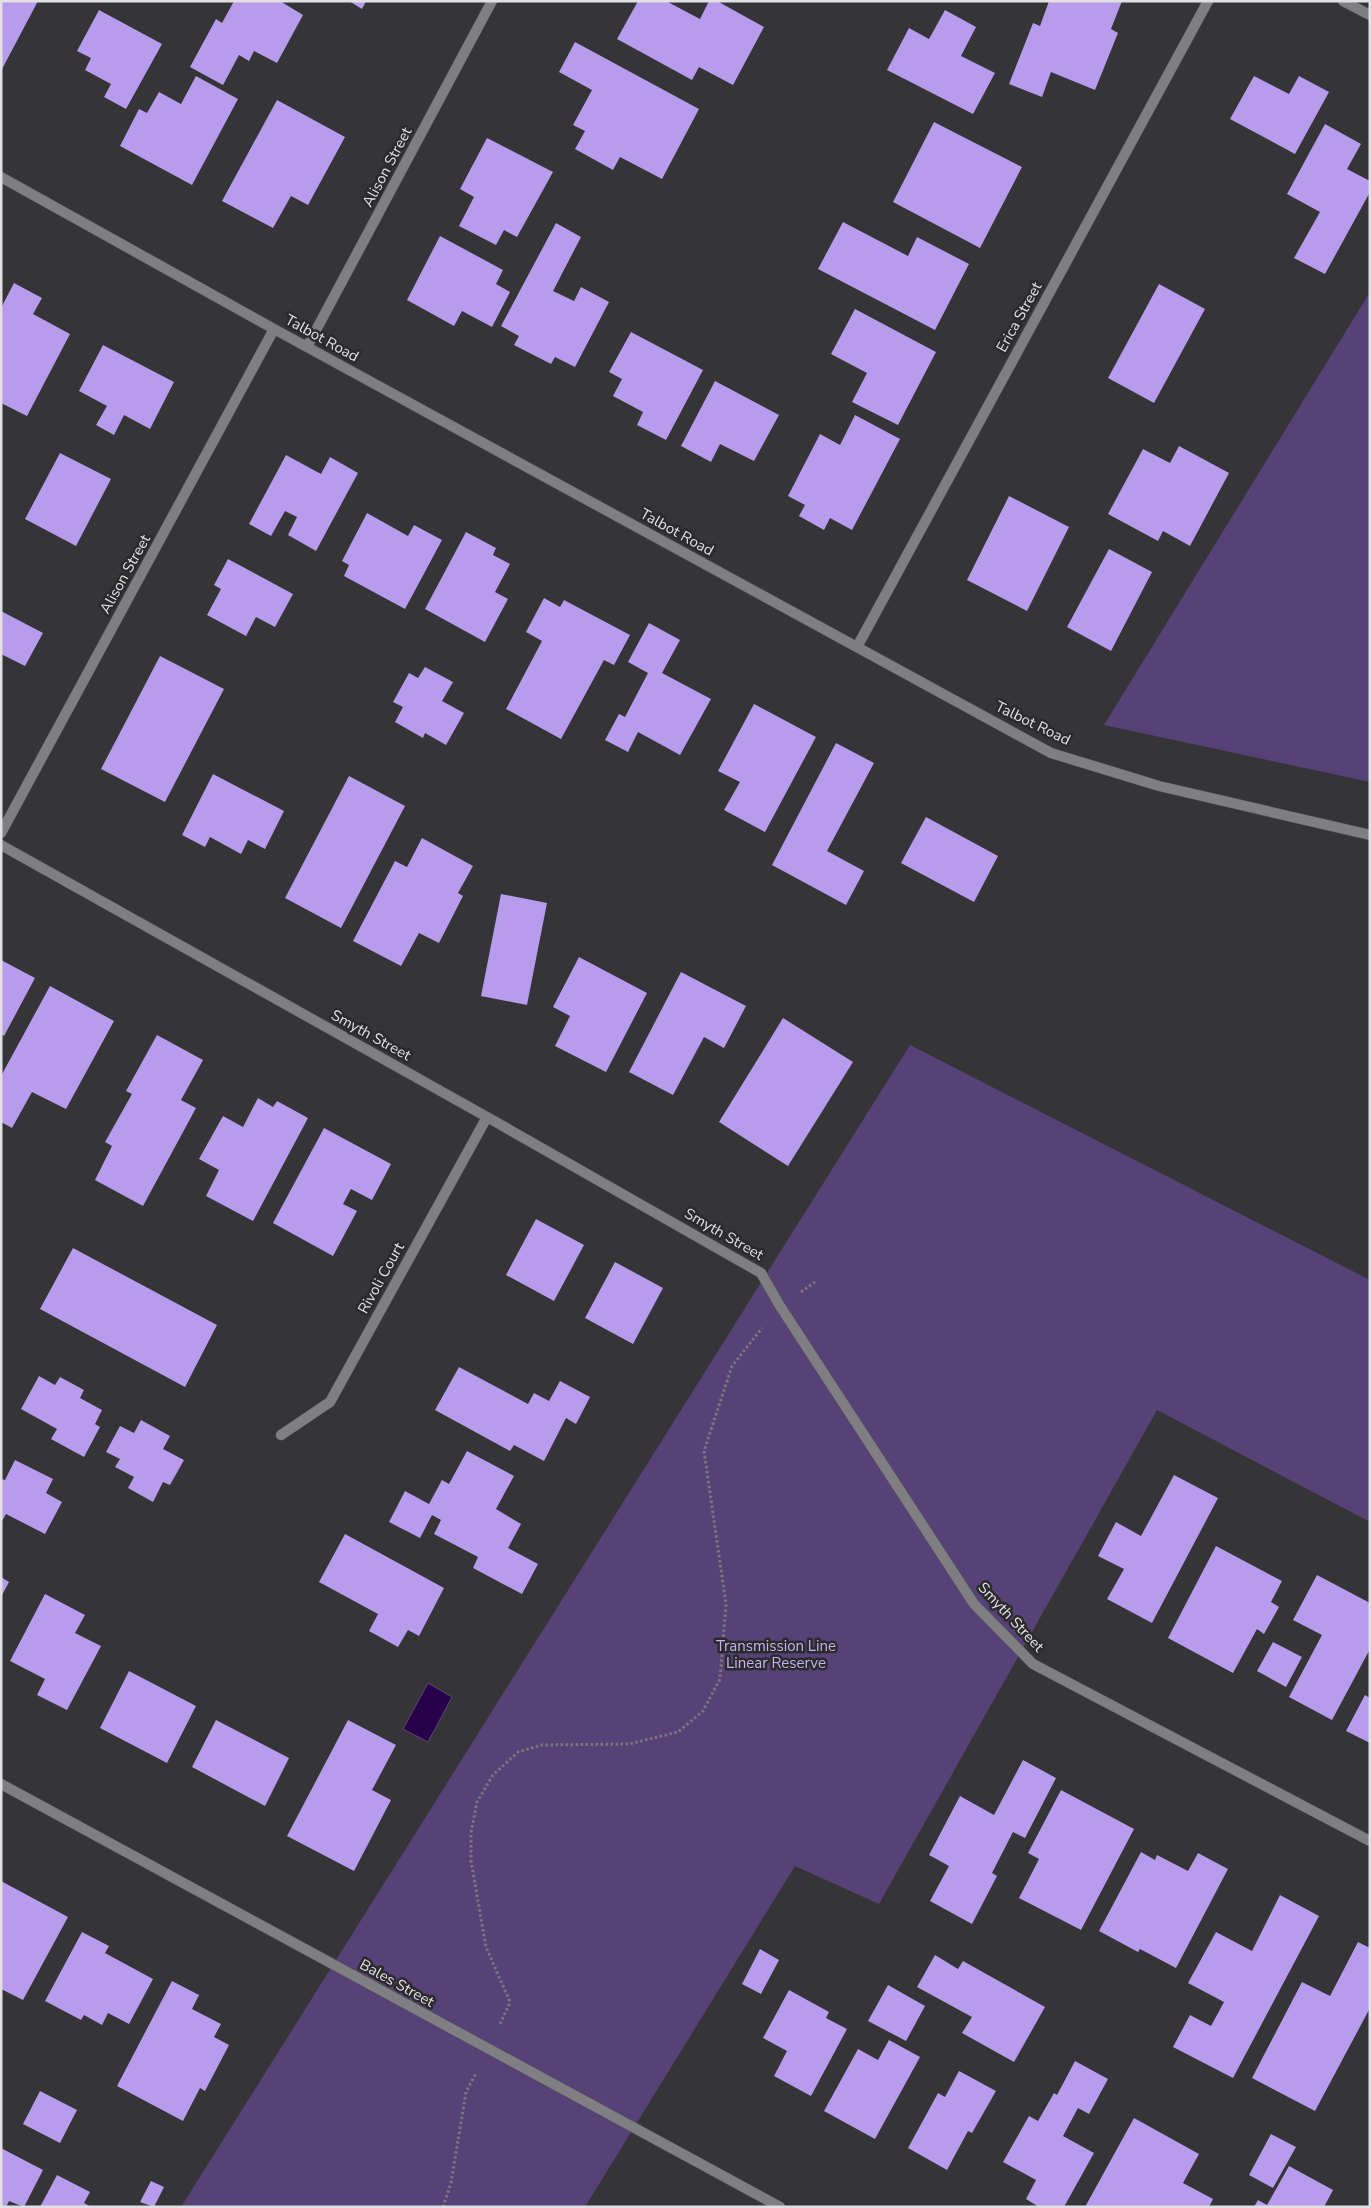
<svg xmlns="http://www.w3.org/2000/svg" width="1371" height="2208" font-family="'Nunito Sans',sans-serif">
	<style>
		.green { fill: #564277 }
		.water { fill: #27024a; stroke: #5f4578 }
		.building { fill: #b79bec }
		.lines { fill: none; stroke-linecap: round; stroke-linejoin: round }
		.minor-casing { stroke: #545356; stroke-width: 11 }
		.path { stroke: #78777a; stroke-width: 3; stroke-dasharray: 2.5 2.5; stroke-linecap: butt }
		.minor { stroke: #7f7e82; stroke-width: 10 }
		.labels { text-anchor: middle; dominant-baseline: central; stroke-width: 5; stroke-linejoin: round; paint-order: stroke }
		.street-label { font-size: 15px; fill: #e1e0e2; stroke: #2b2a2d }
		.park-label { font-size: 15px; fill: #c6b1f0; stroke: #2b2a2d }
	</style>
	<rect width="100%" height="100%" fill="#353437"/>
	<path class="green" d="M1370 292V782L1104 725Z
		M910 1045 1370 1280V1522L1157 1410 879 1904 795 1866 585 2207H181Z"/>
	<path class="water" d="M428 1683 452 1697 428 1742 403 1729Z"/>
	<path class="building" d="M1 1H38L1 71Z
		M234 1H280L303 15 277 63 254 51 249 61 239 55 223 85 190 67 216 19 222 23Z
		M349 1H366L362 9Z
		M638 1H666L700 19 709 1H717L764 27 733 85 699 67 692 80 617 39Z
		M1049 1H1122L1111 29 1118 33 1095 90 1051 72 1042 97 1009 84 1033 23 1040 26Z
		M99 10 162 44 126 109 104 97 111 84 85 70 91 58 77 51Z
		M945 10 976 27 961 56 995 73 973 114 887 70 909 28 929 39Z
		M575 42 699 109 662 179 620 157 613 170 575 149 585 131 573 125 592 90 559 72Z
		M196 76 238 99 192 185 120 146 139 109 147 113 159 92 181 104Z
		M1254 76 1289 94 1299 76 1329 92 1295 154 1230 119Z
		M277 100 345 137 308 205 291 196 273 228 222 201Z
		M934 122 1022 167 980 248 893 202Z
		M1325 124 1361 144 1347 169 1370 181V192L1325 274 1294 258 1320 212 1287 194Z
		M487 138 553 172 517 237 504 230 496 245 459 226 474 197 460 189Z
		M843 222 908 256 917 237 969 264 935 330 818 269Z
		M556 223 581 237 553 291 574 301 581 287 609 302 575 367 555 357 551 364 514 345 519 336 501 326Z
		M440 236 503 270 496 284 510 292 492 327 462 311 454 326 407 300Z
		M14 283 42 298 33 314 70 334 27 416 1 403V308Z
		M1159 284 1205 309 1154 403 1108 378Z
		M855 309 936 352 898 425 852 402 867 373 831 354Z
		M631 332 703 370 666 440 637 425 643 412 613 396 622 379 609 372Z
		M103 345 174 382 150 429 124 415 114 435 96 425 107 406 79 391Z
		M715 381 779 415 754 461 720 444 711 462 681 446Z
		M855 415 900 439 852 530 830 518 824 530 799 516 805 505 788 496 820 434 840 445Z
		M1179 446 1229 473 1190 546 1163 531 1158 541 1108 514 1143 449 1170 463Z
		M60 453 111 479 76 546 25 519Z
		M286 455 321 474 330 457 358 473 316 551 288 535 297 517 285 511 271 536 249 524Z
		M1009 496 1069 527 1027 611 967 580Z
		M367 513 408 536 414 525 442 540 405 609 344 576 349 565 342 561Z
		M466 532 496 548 493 555 510 564 495 592 508 599 485 642 425 609Z
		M1109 549 1152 572 1111 651 1067 627Z
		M228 559 293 594 275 627 256 617 246 636 207 615 221 589 214 585Z
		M544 598 560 607 564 600 630 635 614 665 604 660 561 739 506 709 542 641 526 632Z
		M1 611 43 633 25 666 1 654Z
		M649 623 680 640 662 673 711 699 680 755 638 732 628 752 605 740 619 714 625 717 648 673 628 662Z
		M160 656 224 689 165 802 101 769Z
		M425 667 453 682 442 701 464 713 446 745 425 733 423 738 395 722 403 707 393 702 409 673 418 678Z
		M754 704 816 737 765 832 724 810 740 782 718 771Z
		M836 743 874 763 827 851 864 871 846 905 772 865Z
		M213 774 284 811 265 849 248 840 241 854 210 837 205 847 182 835Z
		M349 776 405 806 341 928 285 898Z
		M926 817 998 856 974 902 901 863Z
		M422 838 473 866 458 893 463 896 439 943 419 933 401 966 353 941 395 861 407 867Z
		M501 894 547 903 527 1005 481 996Z
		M579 957 647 993 606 1072 555 1046 570 1016 553 1007Z
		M1 960 35 978 4 1036 1 1034Z
		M681 972 746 1006 724 1048 704 1037 673 1095 629 1072Z
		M50 986 114 1021 66 1109 32 1092 12 1128 1 1122V1076Z
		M783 1018 853 1062 788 1166 719 1122Z
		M157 1035 203 1060 181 1100 196 1108 143 1206 95 1180 112 1146 105 1142 132 1094 126 1091Z
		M258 1098 273 1107 277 1101 308 1118 253 1221 206 1196 219 1170 199 1159 223 1116 243 1127Z
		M324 1128 391 1164 372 1200 351 1189 343 1204 357 1211 333 1256 273 1223Z
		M536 1219 584 1245 554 1301 506 1275Z
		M73 1248 217 1325 185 1387 40 1309Z
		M615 1262 663 1288 633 1344 585 1318Z
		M459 1367 528 1404 534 1393 549 1401 560 1381 590 1397 576 1424 566 1418 544 1461 514 1445 510 1451 435 1410Z
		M39 1376 55 1385 60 1377 84 1390 80 1398 102 1410 95 1424 100 1427 84 1457 51 1439 57 1429 21 1409Z
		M141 1420 170 1436 163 1449 184 1460 170 1485 163 1482 153 1502 128 1488 134 1477 115 1467 120 1459 106 1452 120 1426 134 1433Z
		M467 1451 514 1476 496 1509 521 1524 508 1548 538 1564 522 1594 473 1568 478 1557 434 1534 441 1520 432 1515 420 1538 389 1522 405 1491 429 1504 442 1480 449 1484Z
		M15 1460 53 1479 46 1493 62 1502 45 1534 6 1514 1 1523V1479L5 1480Z
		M1174 1475 1218 1498 1152 1623 1107 1599 1124 1569 1098 1556 1116 1522 1141 1536Z
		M345 1534 444 1588 419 1636 408 1630 398 1647 369 1631 378 1614 319 1582Z
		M1216 1546 1282 1581 1271 1602 1279 1607 1264 1634 1257 1629 1233 1673 1168 1638Z
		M1317 1575 1370 1603V1649L1332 1720 1289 1697 1322 1635 1293 1620Z
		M1 1577 9 1582 1 1597Z
		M45 1594 85 1615 75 1633 101 1646 67 1710 37 1695 45 1679 10 1661Z
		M1273 1642 1302 1657 1286 1687 1257 1671Z
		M129 1671 196 1706 167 1763 100 1728Z
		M1365 1695 1370 1698V1743L1346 1731Z
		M216 1720 289 1758 265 1806 192 1767Z
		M348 1720 396 1745 372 1790 391 1800 354 1871 287 1836Z
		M1023 1760 1056 1778 1025 1838 1013 1832 992 1873 997 1876 972 1924 930 1901 949 1866 929 1855 960 1796 994 1815Z
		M1061 1790 1134 1829 1081 1930 1019 1898 1039 1859 1028 1853Z
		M1141 1852 1155 1860 1157 1855 1188 1871 1198 1853 1228 1869 1176 1968 1140 1949 1138 1952 1099 1931Z
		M1 1881 68 1917 23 2000 1 1989Z
		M1280 1895 1319 1916 1233 2078 1173 2047 1190 2015 1211 2026 1224 2002 1188 1983 1216 1932 1252 1951Z
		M82 1932 109 1946 105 1953 153 1979 129 2024 108 2013 102 2025 84 2015 81 2020 45 2001Z
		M1358 1942 1370 1948V2008L1315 2111 1252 2078 1302 1982 1330 1996Z
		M760 1949 779 1960 761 1994 742 1984Z
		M935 1955 958 1969 963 1961 1045 2007 1014 2062 962 2033 972 2017 917 1987Z
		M172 1981 199 1995 192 2009 221 2024 214 2037 229 2045 205 2091 200 2088 183 2121 117 2086Z
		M888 1985 925 2006 906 2041 868 2021Z
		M789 1990 829 2012 826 2018 847 2029 811 2096 774 2076 787 2051 763 2038Z
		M889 2040 920 2057 875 2139 824 2111 858 2049 878 2060Z
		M1075 2061 1108 2079 1089 2114 1078 2108 1063 2136 1094 2153 1064 2207H1039L1026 2199 1036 2180 1003 2162 1029 2116 1038 2121 1054 2093 1057 2095Z
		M959 2071 996 2091 972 2133 968 2131 947 2170 908 2148 938 2093 945 2097Z
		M40 2091 77 2110 60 2143 23 2124Z
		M1134 2118 1199 2154 1183 2183 1213 2199 1209 2207H1085Z
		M1271 2134 1296 2147 1273 2188 1249 2175Z
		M1 2148 43 2170 24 2207 9 2201 6 2207H1Z
		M1289 2166 1333 2190 1324 2207H1254L1258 2200 1267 2205Z
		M57 2175 90 2192 84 2203 91 2207H40Z
		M151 2181 164 2187 154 2207 140 2202Z"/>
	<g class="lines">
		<g class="minor-casing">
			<path id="minor" d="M1343 1 1370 15
				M1 177 274 329 1051 753 1159 786 1370 835
				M307 347 492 1
				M857 647 1208 1
				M1 833 274 329
				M1 845 487 1117 761 1273 780 1306 974 1604 1033 1664 1370 1841
				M281 1435 330 1402 487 1117
				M1 1784 780 2207"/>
		</g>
		<path class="path" d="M801 1292 815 1282
			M500 2024 510 2002 486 1947 471 1861V1833L477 1802 493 1775 518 1752 542 1745 629 1744 678 1732 703 1711 720 1679 726 1604 704 1451 732 1366 762 1328
			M443 2207 451 2183 466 2092 476 2073"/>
		<use href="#minor" class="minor"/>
	</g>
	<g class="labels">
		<g class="street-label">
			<text transform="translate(387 167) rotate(-62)">Alison Street</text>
			<text transform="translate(1019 317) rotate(-61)">Erica Street</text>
			<text transform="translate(322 338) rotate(29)">Talbot Road</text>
			<text transform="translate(677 532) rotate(29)">Talbot Road</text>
			<text transform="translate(125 574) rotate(-61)">Alison Street</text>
			<text transform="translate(1033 723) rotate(26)">Talbot Road</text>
			<text transform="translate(371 1035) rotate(29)">Smyth Street</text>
			<text transform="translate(724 1234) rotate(30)">Smyth Street</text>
			<text transform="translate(381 1278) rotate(-61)">Rivoli Court</text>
			<text transform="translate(1011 1617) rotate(47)">Smyth Street</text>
			<text transform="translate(397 1983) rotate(29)">Bales Street</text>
		</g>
		<g class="park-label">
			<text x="776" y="1646">Transmission Line<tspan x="776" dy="17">Linear Reserve</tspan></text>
		</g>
	</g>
	<rect width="1371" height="2208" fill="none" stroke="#e1e0e2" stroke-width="5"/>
</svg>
